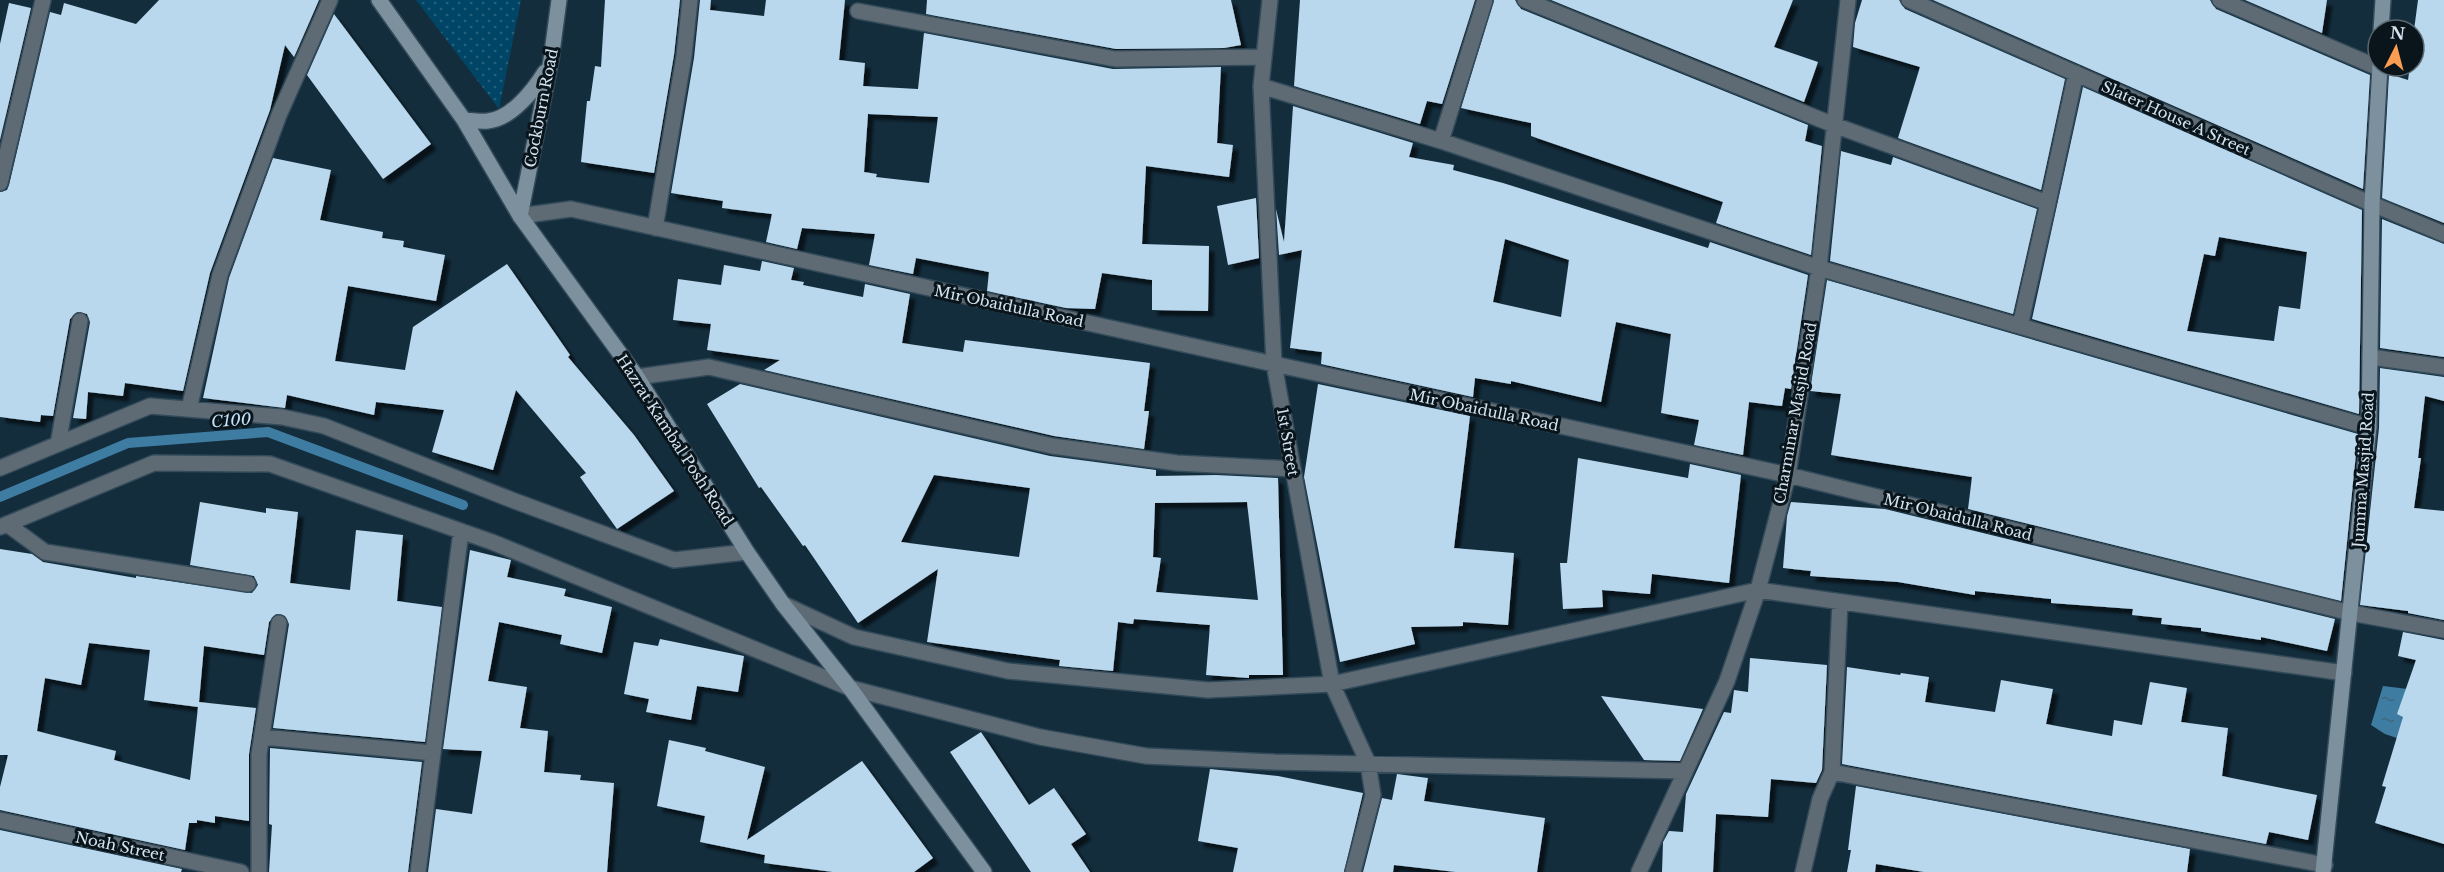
<svg xmlns="http://www.w3.org/2000/svg" width="2444" height="872" font-family="'Libre Baskerville',serif">
	<style>
		.grass { fill: url(#grass-dots) }
		.water { fill: url(#water-ripples) }
		.lines { fill: none; stroke-linecap: round; stroke-linejoin: round }
		.stream { stroke: #3f7ca1; stroke-width: 10 }
		.building { fill: #b9d8ed; fill-rule: evenodd; filter: url(#shadow) }
		.street-casing { stroke: #324a59; stroke-width: 18 }
		.secondary-casing { stroke: #324a59; stroke-width: 18 }
		.street { stroke: #5f6b74; stroke-width: 15 }
		.secondary { stroke: #7d909e; stroke-width: 15 }
		.labels { text-anchor: middle; dominant-baseline: central; stroke-width: 6; stroke-linejoin: round; paint-order: stroke }
		.street-label { font-size: 15px; fill: #d4e3ee; stroke: #09141b }
		.water-label { font-size: 16px; font-style: italic; fill: #c2e2f9; stroke: #09141b }
	</style>
	<defs>
		<pattern id="grass-dots" width="8" height="8" patternUnits="userSpaceOnUse" patternTransform="scale(1.5)"><rect width="8" height="8" fill="#014566"/><path d="M2 2h.1M6 6h.1" fill="none" stroke="#25607c" stroke-width="1.8" stroke-linecap="round"/></pattern>
		<pattern id="water-ripples" width="26" height="14" patternUnits="userSpaceOnUse" patternTransform="scale(1.5)"><rect width="26" height="14" fill="#3f7ca1"/><path d="M2 4q2-2 4 0t4 0M15 11q2-2 4 0t4 0" fill="none" stroke="#3f667d"/></pattern>
		<filter id="shadow"><feDropShadow dx="5.5" dy="5.5" stdDeviation="1.5" flood-color="#0009"/></filter>
	</defs>
	<rect width="100%" height="100%" fill="#132d3d"/>
	<path class="grass" d="M416 0H521L499 109Z"/>
	<path class="water" d="M2383 686 2416 690 2444 754 2385 734 2371 725Z"/>
	<g class="lines">
		<path class="stream" d="M0 497 128 443 268 432 463 505"/>
	</g>
	<path class="building" d="M159 0H319L294 57 285 45 270 110 210 273 183 391 125 383 123 396 88 392 86 419 73 418 90 322 87 314 77 312 70 319 53 416 41 415 40 422 0 417V192L7 190 9 185 50 12 61 15 64 3 136 24Z
		M605 0H680L674 55 654 173 581 162 587 101H590L595 66 601 67Z
		M700 0H711L710 10 764 16 766 0H845L839 60 865 63 863 86 918 89 924 33 1113 69 1221 67 1217 143 1233 145 1229 177 1146 166 1142 244 1209 246 1208 311 1152 310V280L1102 273 1095 309 1066 308 987 291 989 272 916 258 913 274 869 265 875 234 802 228 797 249 766 242 772 214 722 208 723 201 671 193 694 58ZM868 114 938 117 929 183 876 177 877 174 864 172Z
		M927 0H1231L1241 45 1224 48 1116 49 926 14Z
		M1300 0H1475L1442 104 1427 101 1420 124 1294 86Z
		M1494 0H1515L1521 9 1808 125 1805 141 1822 146 1811 255 1716 223 1723 202 1531 136V123L1461 108Z
		M1551 0H1793L1774 47 1818 62 1804 102Z
		M1862 0H1899L1905 9 2065 79 2041 190 1898 138 1920 67 1853 47 1855 23Z
		M1933 0H2210L2216 9 2370 75 2363 189Z
		M2245 0H2327L2322 33Z
		M2418 0H2444V223L2382 198 2389 74 2408 80 2410 66H2414V30Z
		M9 3 31 8 0 140V44Z
		M334 14 431 144 383 179 307 75Z
		M2083 87 2362 210 2359 414 2032 319ZM2219 237 2307 252 2300 309 2279 306 2274 341 2187 331 2204 254 2215 256Z
		M1293 106 1413 143 1409 157 1454 165 1453 170 1503 183 1708 248 1710 242 1808 275 1791 389 1785 388 1782 406 1749 402 1743 455 1694 445 1699 420 1661 413 1671 334 1616 322 1601 402 1511 381V384L1475 378 1473 397 1321 364 1322 352 1290 348 1302 250 1279 255 1276 209 1284 242ZM1505 239 1569 260 1561 317 1493 302Z
		M1841 151 1891 165 1893 157 2037 209 2013 314 1830 261Z
		M273 158 331 170 320 220 383 232 382 238 404 241 403 247 445 255 436 301 348 286 335 361 405 370 413 327 507 264 570 355 568 357 634 435 674 491 617 529 580 477 586 473 516 390 493 470 432 452 444 410 376 402 374 415 287 395 285 408 203 398 229 278Z
		M1256 198 1259 258 1228 265 1217 206Z
		M2382 219 2444 244V357L2380 348Z
		M762 261 794 268 791 280 804 282 803 285 863 297 865 284 910 294 902 343 963 352 965 340 1150 363 1144 411H1149L1144 449 1054 436 764 370 780 360 707 350 711 324 673 320 678 279 721 285 724 265 760 271Z
		M1827 280 2358 434 2341 601 1968 509 1972 477 1831 455 1841 394 1810 391Z
		M2380 368 2444 377V401L2425 396 2418 458H2421L2414 508 2444 511V620L2408 613V611L2360 605 2379 428Z
		M740 384 1050 456 1156 470V476L1216 475 1278 478 1283 675H1249V678L1206 675 1210 625 1134 619 1133 624 1118 622 1113 671 1059 666 1060 660 927 642 938 569 858 623 805 545 803 546 761 487 759 488 707 404ZM934 475 1030 488 1019 557 901 542ZM1247 502 1258 600 1156 592 1161 558 1153 557 1155 503Z
		M1318 384 1470 416 1454 548 1514 553 1508 625 1463 622V626L1411 627 1415 644 1340 662 1304 477Z
		M1578 458 1688 478 1690 464 1741 475 1729 583 1652 574 1650 594 1602 590 1603 607 1563 609 1560 563H1567Z
		M200 502 266 513V508L298 512 290 583 350 590 356 530 403 535 397 601 442 607 425 742 273 728 289 624 285 616 276 614 269 622 264 655 204 646 199 702 256 708 249 754V821L215 816V823L197 820V823H189L185 850 0 810V787L8 755H0V549L32 554 43 562 136 578V576L252 593 258 585 254 576 190 565ZM89 643 150 650 144 700 198 707 190 780 114 760 116 751 37 731 45 678 81 685Z
		M1791 502 1885 509 2335 619 2327 651 2261 637V640L2201 631V628L2161 624 2162 618 2132 615 2133 609 2051 603V599L1975 591V595L1898 582 1810 576 1811 571 1783 568 1787 516Z
		M470 550 511 560 507 577 566 589 564 596 612 607 602 653 560 644 562 635 499 622 488 681 527 687 520 728 548 731 544 772 581 775 580 780 614 783 607 872H428L436 809 472 814 482 751 443 749Z
		M2403 632 2444 640V844L2375 823 2386 787 2382 786 2403 717 2397 714 2416 660 2398 656Z
		M660 639 744 656 738 692 697 686 691 720 646 712 649 699 624 694 634 642 658 646Z
		M1750 658 1827 665 1822 770 1816 783 1771 779 1768 817 1716 814 1713 872H1662L1663 842 1669 831 1683 832 1686 794 1724 712 1731 713 1734 690 1748 692Z
		M1847 667 1900 675 1901 673 1929 677 1925 702 1995 712 2001 680 2053 689 2046 724 2112 736 2114 720 2142 725 2150 682 2187 688 2181 722 2228 728 2222 776 2317 795 2308 840 2269 832 2266 844 1842 764Z
		M1601 696 1703 709 1680 761 1644 760Z
		M981 732 1029 805 1054 788 1086 834 1071 844 1090 872H1031L950 752Z
		M669 740 706 748 705 751 765 767 747 840 862 761 933 858 914 872H833L764 863 765 855 700 842 705 816 657 806Z
		M270 748 422 762 408 872H269L272 825 269 824Z
		M1210 769 1278 776 1363 793 1344 872H1233L1238 848 1198 841Z
		M1397 774 1428 778 1424 801 1545 818 1537 872H1456L1394 865 1393 872H1363L1382 798 1392 800Z
		M1856 786 2190 849 2187 872H1924L1876 864 1875 872H1847L1851 850H1848Z
		M0 830 182 869 181 872H0Z"/>
	<g class="lines">
		<g class="street-casing">
			<path id="street" d="M1270 0 1261 86 1274 364 1332 684 1368 763 1373 795 1353 872
				M1525 0 1834 125 2048 203 2020 326
				M1909 0 2372 204 2444 234
				M2220 0 2379 68
				M858 11 1115 59 1264 57
				M1261 86 1441 141 1819 268 2369 427
				M1441 141 1485 0
				M0 183 43 0
				M2048 203 2076 73
				M520 216 571 209 1274 364 1788 475 2351 613 2444 630
				M655 228 684 56 690 0
				M2370 357 2444 367
				M637 377 709 367 1052 446 1177 463 1293 469
				M189 409 220 275 279 115 330 0
				M58 444 80 321
				M0 468 150 406 282 417 324 426 512 500 674 560 747 552
				M7 524 45 552 248 584
				M0 527 154 463 270 464 492 542 850 688 1040 737 1146 756 1274 762 1685 771
				M783 604 854 637 1008 671 1208 690 1332 684 1758 590 2344 673
				M262 737 433 753
				M1832 772 2325 865
				M0 820 241 872
				M259 872V754L279 623
				M418 872 461 531
				M1639 872 1727 681 1758 590 1788 475 1819 268 1848 0
				M1803 872 1820 799 1832 772 1840 602"/>
		</g>
		<g class="secondary-casing">
			<path id="secondary" d="M379 0 464 120 520 216 637 377 747 552 783 604 850 688 984 872
				M2381 30 2383 0
				M464 120C471 120 480 122 488 121 511 119 534 90 545 72
				M520 216 551 60 559 0
				M2323 872 2369 427 2372 204 2380 66"/>
		</g>
		<use href="#street" class="street"/>
		<use href="#secondary" class="secondary"/>
	</g>
	<g class="labels">
		<g class="street-label">
			<text transform="translate(541 108) rotate(-79)">Cockburn Road</text>
			<text transform="translate(2176 118) rotate(24)">Slater House A Street</text>
			<text transform="translate(1009 306) rotate(12)">Mir Obaidulla Road</text>
			<text transform="translate(1484 410) rotate(12)">Mir Obaidulla Road</text>
			<text transform="translate(1795 413) rotate(-80)">Charminar Masjid Road</text>
			<text transform="translate(675 440) rotate(57)">Hazrat Kambal Posh Road</text>
			<text transform="translate(1288 442) rotate(80)">1st Street</text>
			<text transform="translate(2363 470) rotate(-86)">Jumma Masjid Road</text>
			<text transform="translate(1958 517) rotate(14)">Mir Obaidulla Road</text>
			<text transform="translate(120 846) rotate(12)">Noah Street</text>
		</g>
		<g class="water-label">
			<text transform="translate(231 420) rotate(-4)">C100</text>
		</g>
	</g>
	<g transform="translate(2396 48) rotate(6)"><circle r="28" fill="#09141b" stroke="#5a676f" stroke-width="1.5"/>
	<path d="M0-4.5L10 22L0 15L-10 22Z" fill="#fb9e51"/>
	<text y="-9" font-size="16" font-weight="bold" text-anchor="middle" fill="#d4e3ee">N</text>
	</g>
</svg>
